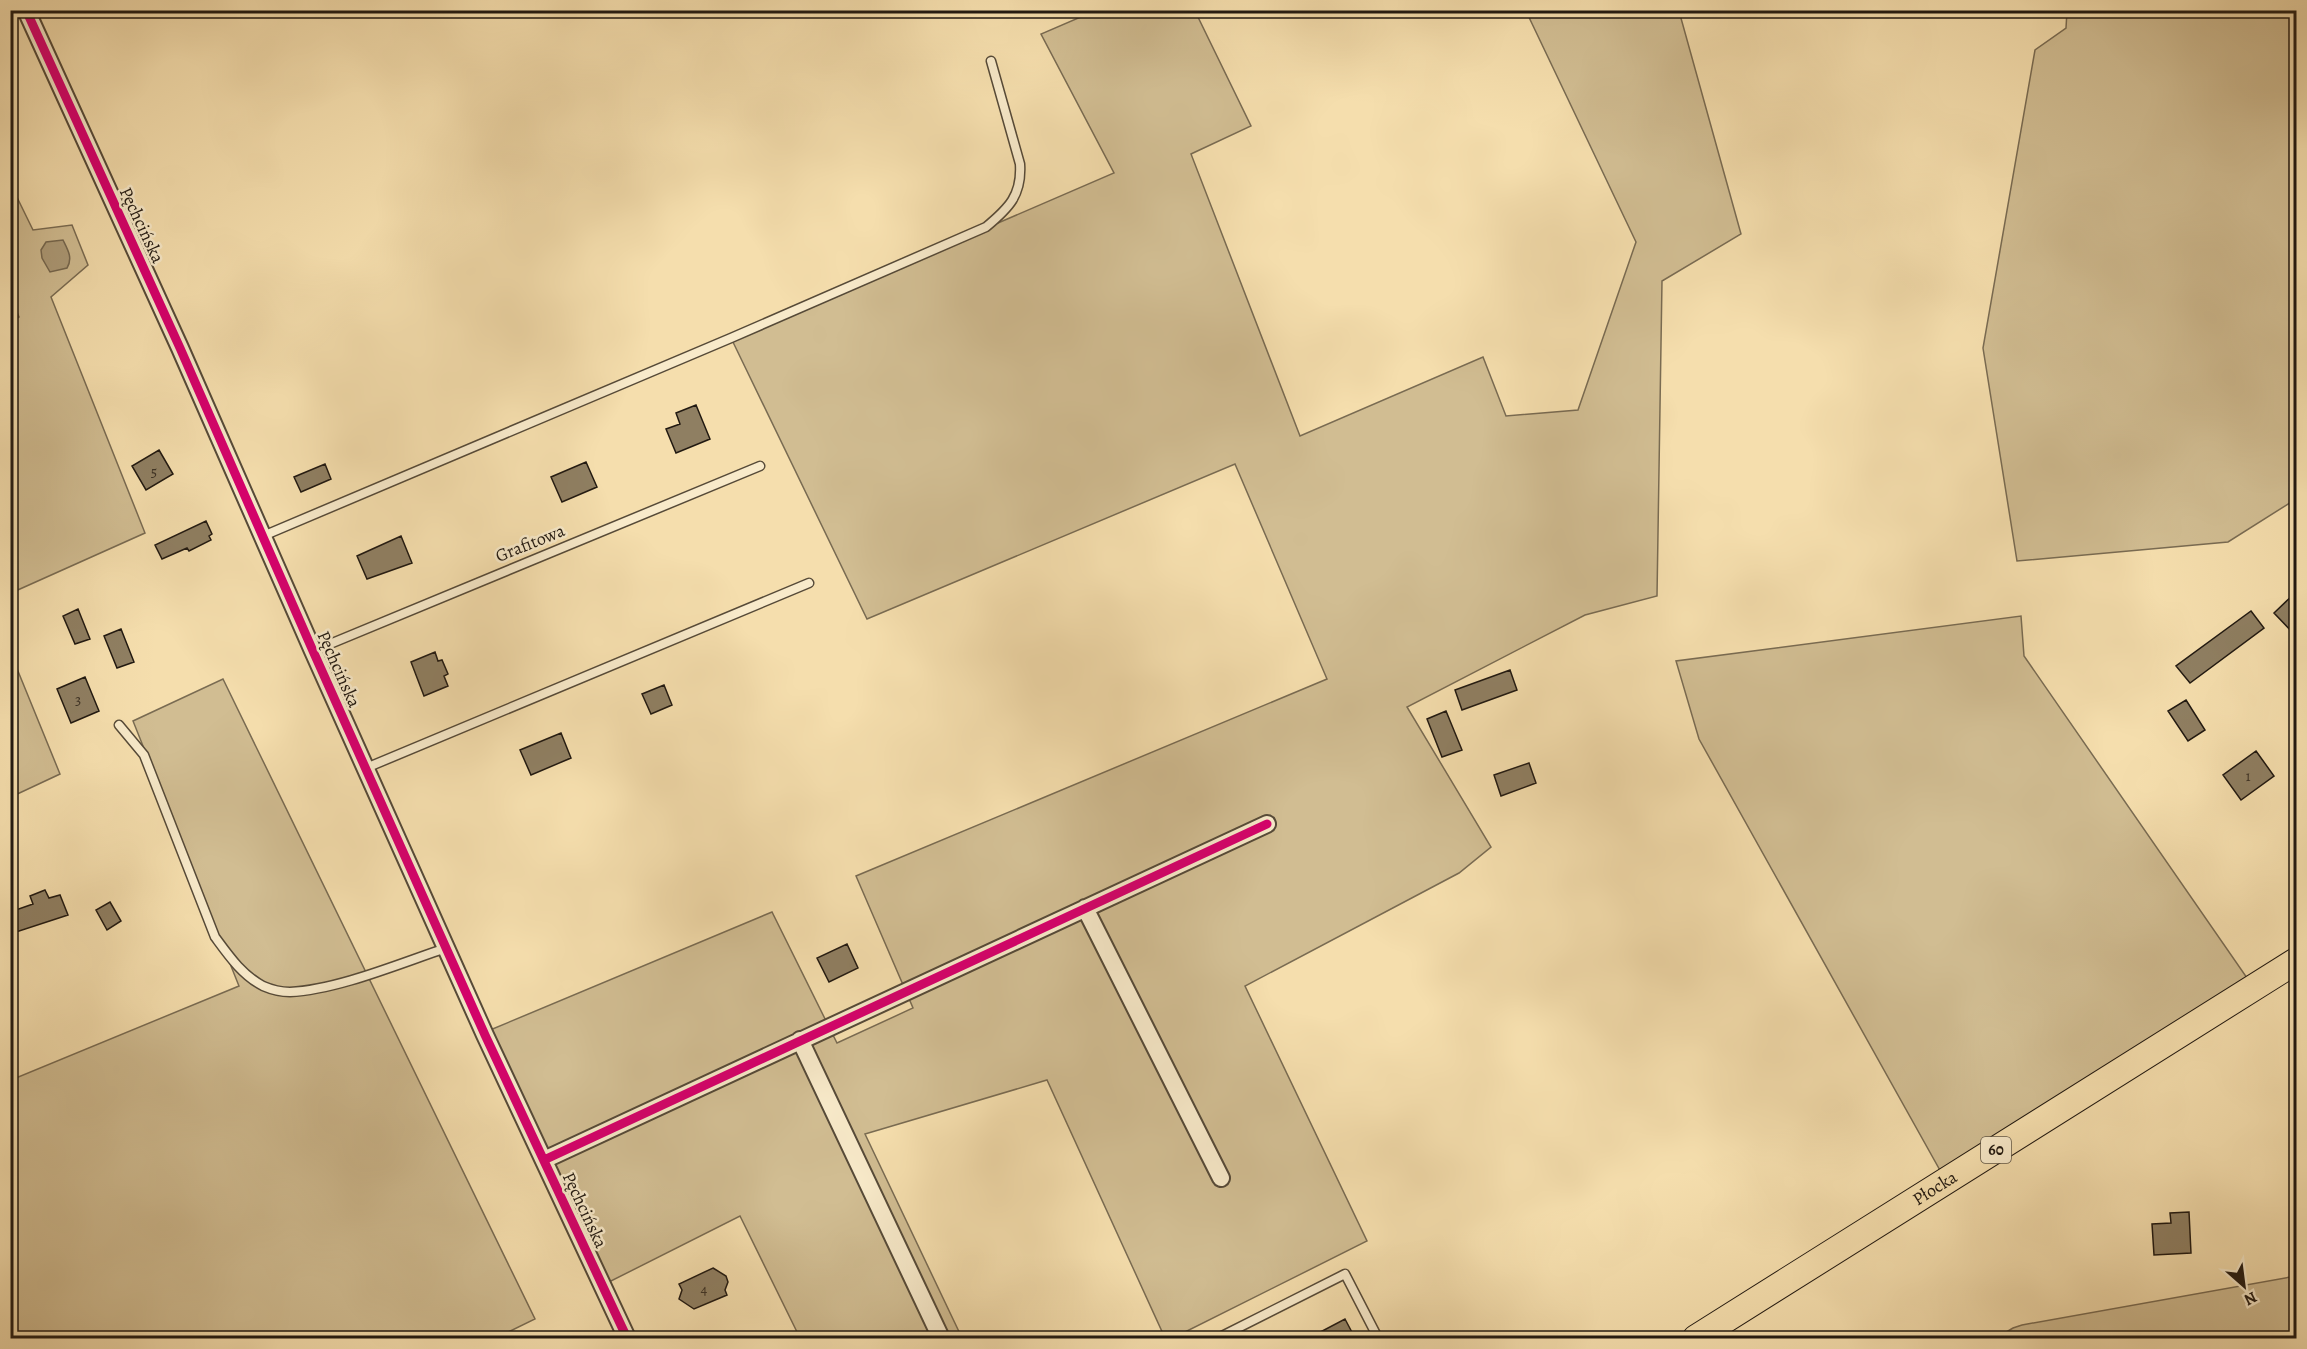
<svg xmlns="http://www.w3.org/2000/svg" width="2307" height="1349" font-family="Alegreya,serif">
	<style>
		.green { fill: #d1bd92; stroke: #796b52; stroke-width: 1.5 }
		.water { fill: #ad9b78; stroke: #75674f; stroke-width: 1.5 }
		.building { fill: #8f7f62; stroke: #211911; stroke-width: 1.5 }
		.lines { fill: none; stroke-linecap: round; stroke-linejoin: round }
		.lane-casing { stroke: #564a38; stroke-width: 11 }
		.street-casing { stroke: #564a38; stroke-width: 20 }
		.primary-casing { stroke: #211911; stroke-width: 28 }
		.lane { stroke: #f8eaca; stroke-width: 8 }
		.street { stroke: #f8eaca; stroke-width: 16 }
		.primary { stroke: #f5dead; stroke-width: 26 }
		.cycleway-casing { stroke: #f8eaca; stroke-width: 13 }
		.cycleway { stroke: #d6006c; stroke-width: 9 }
		.labels { text-anchor: middle; dominant-baseline: central; stroke-width: 5; stroke-linejoin: round; paint-order: stroke }
		.number-label { font-size: 15px; fill: #3c3225 }
		.shield { fill: #f8eaca; stroke: #625848; stroke-width: 1.5 }
		.shield-label { font-size: 16px; font-weight: bold; fill: #211911 }
		.street-label { font-size: 18px; fill: #211911; stroke: #f8eaca }
	</style>
	<rect width="100%" height="100%" fill="#f5dead"/>
	<filter id="stains"><feTurbulence type="fractalNoise" baseFrequency=".00333" numOctaves="4"/><feColorMatrix values="0 0 0 0 .2 0 0 0 0 .09 0 0 0 0 .02 0 0 0 .5 -.17"/></filter>
	<radialGradient id="worn" r=".72"><stop offset=".6" stop-color="#630" stop-opacity="0"/><stop offset="1" stop-color="#630" stop-opacity=".3"/></radialGradient>
	<path class="green" d="M1090 11H1195L1251 126 1191 154 1300 436 1483 357 1506 416 1578 410 1636 242 1526 11H1679L1741 234 1662 281 1657 596 1585 615 1407 707 1491 847 1459 873 1245 986 1367 1241 1185 1332 1165 1338 1047 1080 865 1134 962 1338H800L740 1216 607 1283 483 1033 772 912 837 1043 913 1008 856 876 1327 679 1235 464 867 619 731 338 1114 173 1041 34 1090 13Z
		M2067 11H2296V499L2228 542 2017 561 1983 348 2035 50 2066 28Z
		M10 183 33 230 72 225 88 265 51 297 145 533 11 593Z
		M2021 616 2024 656 2254 988 1946 1181 1699 739 1676 661Z
		M11 654 60 774 11 797H10Z
		M223 679 535 1319 496 1338H11V1080L239 986 133 721Z
		M2296 1276V1338H1996L2013 1328 2022 1325Z"/>
	<path class="water" d="M63 240C68 250 73 258 67 268L50 272 42 258 41 250 46 242Z
		M10 295 19 317 11 323H10Z"/>
	<path class="building" d="M696 405 710 439 676 453 666 429 680 424 676 413Z
		M159 450 173 474 146 490 132 466Z
		M586 462 597 487 562 502 551 477Z
		M325 464 331 479 301 492 294 477Z
		M206 521 212 534 209 536 211 540 189 551 187 548 162 559 155 545Z
		M401 536 412 563 367 579 357 556Z
		M2296 592V636L2274 613Z
		M78 609 90 639 75 644 63 616Z
		M2251 611 2264 628 2190 683 2176 666Z
		M121 629 134 662 117 668 104 636Z
		M435 652 438 661 442 660 448 674 444 676 448 686 424 696 411 662Z
		M1510 670 1517 690 1462 710 1455 690Z
		M85 677 99 711 71 723 57 689Z
		M664 685 672 705 651 714 642 694Z
		M2186 700 2205 730 2188 741 2168 711Z
		M1446 711 1462 750 1442 757 1427 719Z
		M561 733 571 758 531 775 520 750Z
		M2256 751 2274 776 2241 800 2223 775Z
		M1529 763 1536 783 1501 796 1494 775Z
		M45 890 49 898 60 895 68 915 10 934V912L33 904 30 896Z
		M110 902 121 921 107 930 96 910Z
		M847 944 858 968 829 982 817 958Z
		M2189 1212 2191 1253 2154 1255 2152 1224 2171 1223 2170 1213Z
		M713 1268 726 1276 728 1282 725 1290 727 1295 694 1309 679 1299 682 1290 679 1284Z
		M1345 1319 1355 1338H1309Z"/>
	<g class="lines">
		<g class="lane-casing">
			<path id="lane" d="M263 536 731 338 986 227C1009 208 1022 195 1020 164L991 61
				M313 651 760 466
				M119 725 144 755 215 937C229 956 242 975 263 986 270 989 282 992 290 992 337 990 401 963 446 948
				M366 768 809 583
				M1218 1338 1345 1274 1378 1338"/>
		</g>
		<g class="street-casing">
			<path id="street" d="M26 10 180 348 313 651 485 1035 627 1338
				M1085 908 1221 1178
				M800 1040 941 1338
				M544 1160 1267 824"/>
		</g>
		<g class="primary-casing">
			<g id="primary">
				<path id="s1" d="M1696 1338 2296 961"/>
			</g>
		</g>
		<use href="#lane" class="lane"/>
		<use href="#street" class="street"/>
		<use href="#primary" class="primary"/>
		<g class="cycleway-casing">
			<path id="cycleway" d="M26 10 180 348 313 651 485 1035 627 1338
				M544 1160 1267 824"/>
		</g>
		<use href="#cycleway" class="cycleway"/>
	</g>
	<g class="labels">
		<g class="number-label">
			<text x="154" y="472">5</text>
			<text x="78" y="700">3</text>
			<text x="2248" y="776">1</text>
			<text x="704" y="1289">4</text>
		</g>
		<rect class="shield" x="1981" y="1137" width="30" height="26" rx="4.5"/>
		<g class="shield-label">
			<text x="1996" y="1150">60</text>
		</g>
		<g class="street-label">
			<text transform="translate(142 225) rotate(65)">Pęchcińska</text>
			<text transform="translate(530 543) rotate(-22)">Grafitowa</text>
			<text transform="translate(339 669) rotate(66)">Pęchcińska</text>
			<text stroke="none"><textPath href="#s1" startOffset="282">Płocka</textPath></text>
			<text transform="translate(585 1210) rotate(65)">Pęchcińska</text>
		</g>
	</g>
	<rect width="2307" height="1349" fill="none" stroke="#f5dead" stroke-width="36"/>
	<rect x="12" y="12" width="2283" height="1325" fill="none" stroke="#211911" stroke-width="3"/>
	<rect x="18" y="18" width="2271" height="1313" fill="none" stroke="#211911" stroke-width="1.5"/>
	<g transform="translate(2244 1286) rotate(152)" stroke="#f8eaca" stroke-width="4.5" paint-order="stroke">
	<path d="M0-4.5L10 22L0 15L-10 22Z" fill="#211911"/>
	<text y="-9" font-size="16" font-weight="bold" text-anchor="middle" fill="#211911">N</text>
	</g>
	<rect width="100%" height="100%" filter="url(#stains)"/>
	<rect width="100%" height="100%" fill="url(#worn)"/>
</svg>
